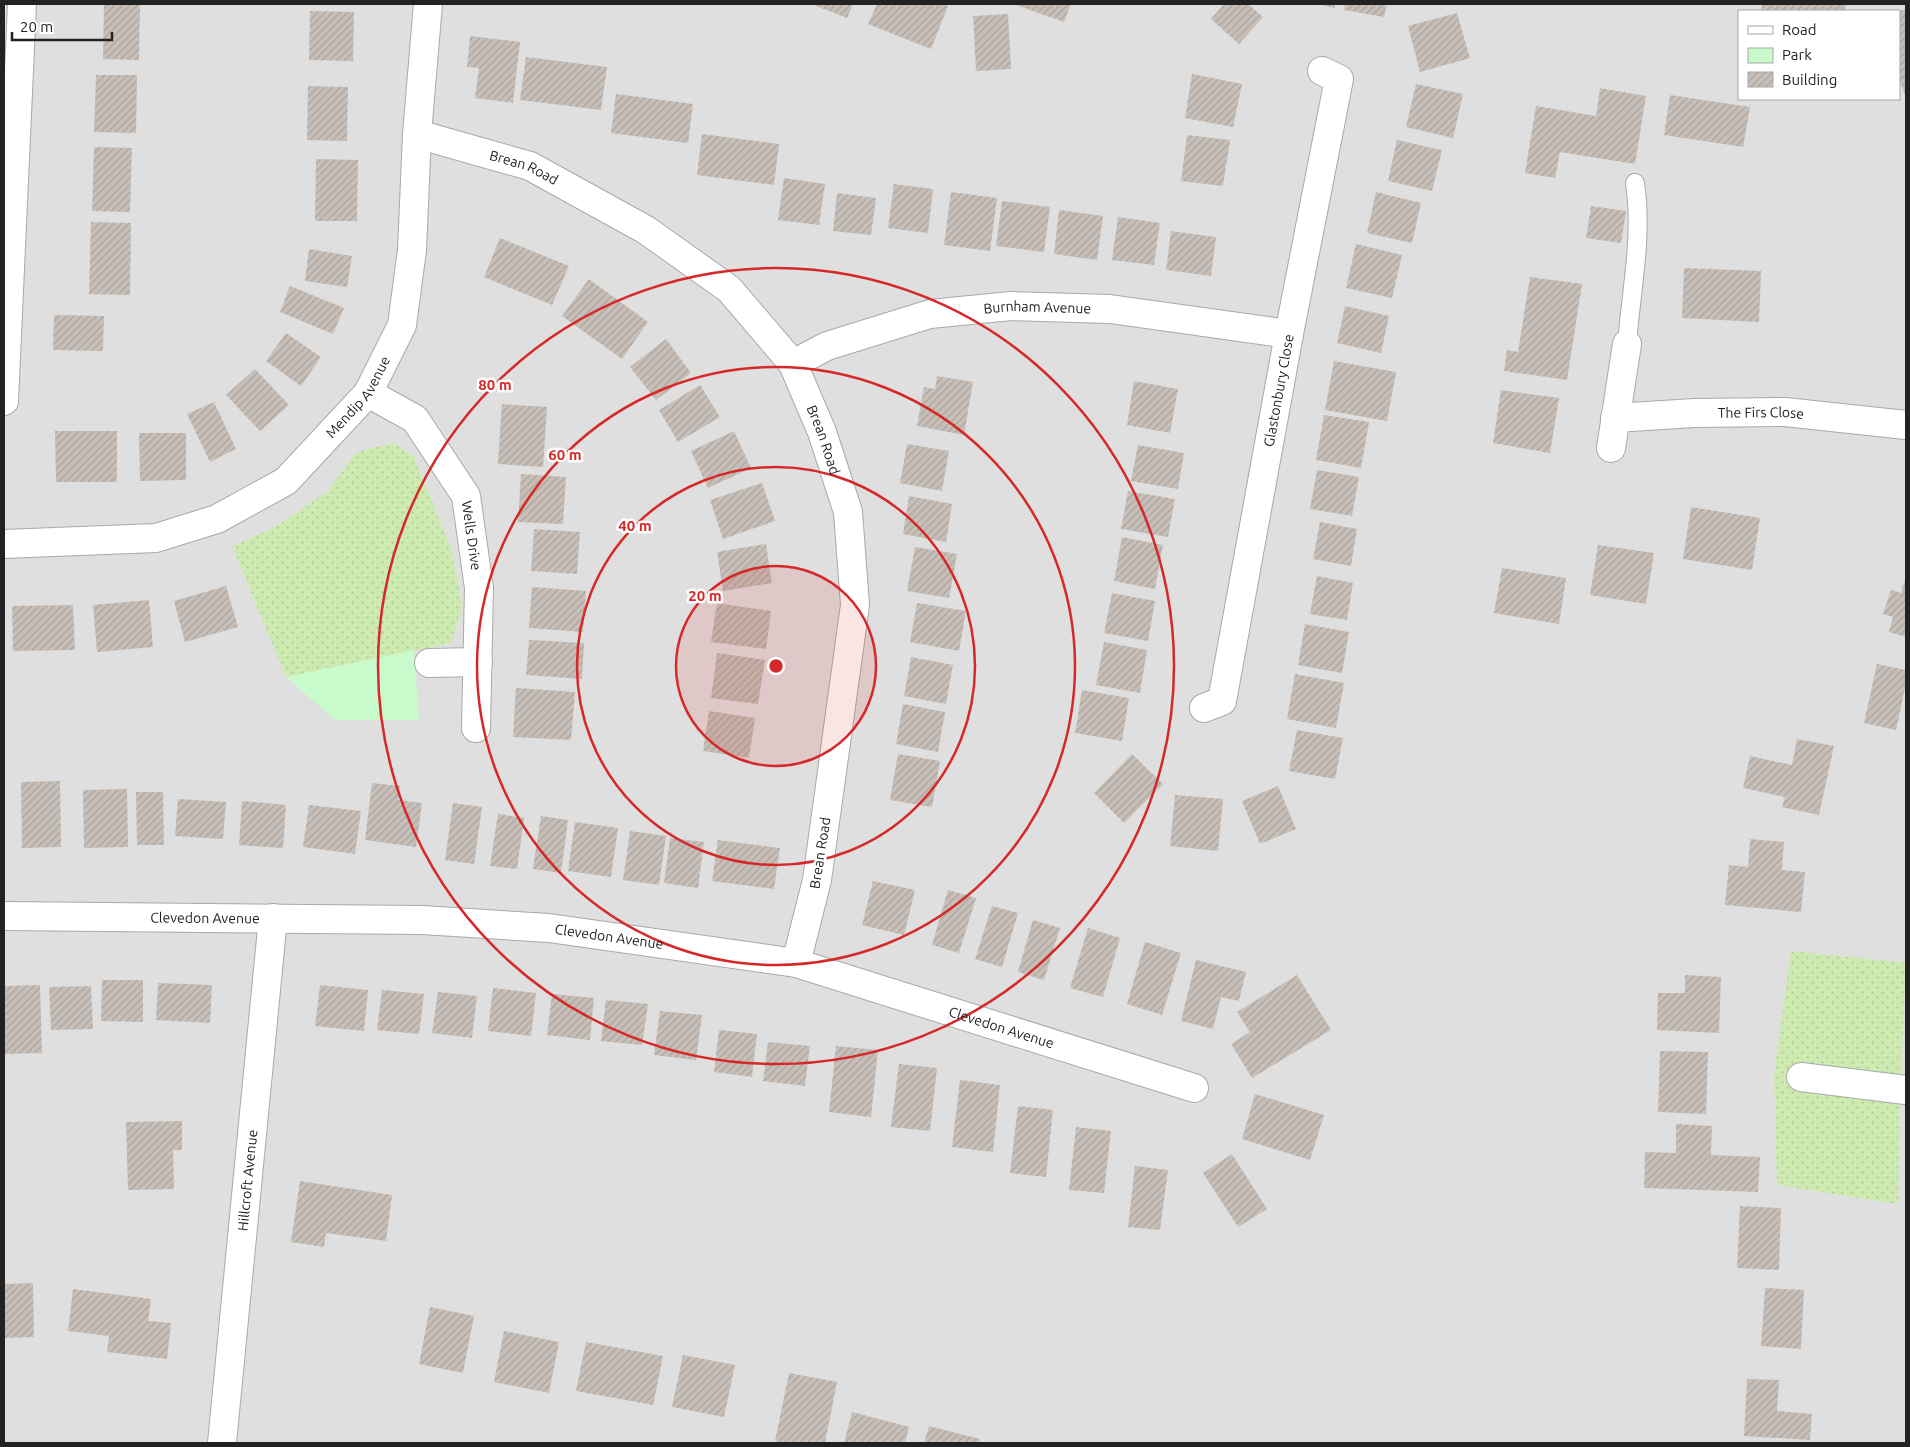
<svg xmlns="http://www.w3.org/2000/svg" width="1910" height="1447" font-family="Ubuntu,sans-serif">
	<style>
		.residential { fill: #e0dfdf; fill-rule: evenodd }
		.grass { fill: url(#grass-dots) }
		.park { fill: #c8facc }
		.building { fill: url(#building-hatch) }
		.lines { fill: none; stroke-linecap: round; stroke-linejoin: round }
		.lane-casing { stroke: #a9a9a9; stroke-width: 20 }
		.street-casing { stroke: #a9a9a9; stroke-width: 30 }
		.lane { stroke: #fff; stroke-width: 18 }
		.street { stroke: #fff; stroke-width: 28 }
		.ring { fill: none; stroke: #d62828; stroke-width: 2.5 }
		.labels { text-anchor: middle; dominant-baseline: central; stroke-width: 5; stroke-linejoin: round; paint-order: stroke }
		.street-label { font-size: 14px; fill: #222; stroke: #fff }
		.centre { fill: #d62828; stroke: #fff; stroke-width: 2.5 }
		.ring-label { font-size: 15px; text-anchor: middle; font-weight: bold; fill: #d62828; stroke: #fff; stroke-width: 5; stroke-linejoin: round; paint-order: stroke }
	</style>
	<defs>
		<pattern id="grass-dots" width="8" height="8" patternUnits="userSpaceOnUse" patternTransform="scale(1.25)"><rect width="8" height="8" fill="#cdebb0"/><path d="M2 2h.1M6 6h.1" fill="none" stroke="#b0c997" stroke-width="1.8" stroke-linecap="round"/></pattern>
		<pattern id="building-hatch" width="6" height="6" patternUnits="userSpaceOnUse" patternTransform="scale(1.25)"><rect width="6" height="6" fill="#c7bfb8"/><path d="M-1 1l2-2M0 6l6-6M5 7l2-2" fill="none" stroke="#aba49e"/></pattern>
	</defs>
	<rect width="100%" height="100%" fill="#f2efe9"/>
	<path class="residential" d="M4 4H1906V1443H4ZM1739 11H1899V99H1739Z"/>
	<path class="grass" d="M394 443 414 457 452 551 462 608 451 643 286 677 232 546 275 527 328 491 357 452Z
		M1791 951 1906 963 1900 1092 1898 1204 1777 1185 1774 1075Z"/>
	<path class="park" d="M414 650 419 720H335L286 677Z"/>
	<path class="building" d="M104 4H140L139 60 103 59Z
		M811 4H853L847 18Z
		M877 4H942L948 6 931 49 868 24Z
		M1013 4H1071L1064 22Z
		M1224 4H1248L1263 17 1239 44 1211 19Z
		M1317 4H1335V8Z
		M1345 4H1387L1384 17 1344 10Z
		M1762 4H1846L1844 11H1761Z
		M1905 9 1906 12V97L1899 80V12Z
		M310 11 354 12 353 61 309 60Z
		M1457 13 1470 58 1420 72 1408 26Z
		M1008 14 1011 69 976 71 973 16Z
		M470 36 520 42 513 103 475 98 479 68 467 67Z
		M526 57 607 67 601 110 520 100Z
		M1192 74 1242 84 1233 127 1185 118Z
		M96 75H137L136 133 94 132Z
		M1416 84 1463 94 1453 138 1406 127Z
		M308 86 348 87 347 141 307 140Z
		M1600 88 1646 96 1635 164 1560 152 1555 178 1525 173 1536 106 1596 116Z
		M616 94 693 104 688 143 611 133Z
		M1670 95 1750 107 1743 147 1664 135Z
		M702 134 779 144 774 185 697 175Z
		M1187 135 1230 140 1223 186 1181 181Z
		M1397 140 1442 150 1432 191 1388 181Z
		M94 147 132 148 130 212 92 211Z
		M316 159 358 160 357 221H315Z
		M784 178 825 184 819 225 778 220Z
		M894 184 933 189 928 233 888 228Z
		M951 192 997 198 990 251 944 245Z
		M1376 192 1421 203 1412 243 1367 233Z
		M837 193 876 198 871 235 833 231Z
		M1002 201 1050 207 1044 252 996 246Z
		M1591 206 1626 211 1621 243 1586 238Z
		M1059 210 1103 216 1097 260 1054 254Z
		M1118 217 1160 223 1154 265 1112 260Z
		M91 222 131 223 130 295 89 294Z
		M1171 231 1216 237 1211 276 1166 270Z
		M500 238 569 266 552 305 484 277Z
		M1356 244 1402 255 1392 298 1346 288Z
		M309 249 352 256 347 287 305 281Z
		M1684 268 1761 271 1759 322 1682 318Z
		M1530 277 1582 284 1567 380 1504 371 1507 350 1518 352Z
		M589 279 648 322 622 359 562 316Z
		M290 286 344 308 333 334 280 312Z
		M1345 306 1389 316 1381 353 1337 343Z
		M54 315 104 316 103 351 53 350Z
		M286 333 321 357 301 386 266 361Z
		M666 339 691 373 656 400 630 367Z
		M1334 361 1396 372 1387 421 1325 410Z
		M255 369 289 405 260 431 226 395Z
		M937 376 973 382 964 435 917 426 924 387 935 389Z
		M1134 381 1178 389 1170 433 1127 425Z
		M700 385 720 417 678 442 659 410Z
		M1501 390 1559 398 1550 453 1493 443Z
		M214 402 236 449 210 462 187 414Z
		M502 404 547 407 543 467 498 464Z
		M1324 415 1369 422 1361 468 1316 460Z
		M55 431H117V482H56Z
		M734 431 751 468 708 488 691 451Z
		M139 433H186V480L140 481Z
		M907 444 949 451 942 491 900 483Z
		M1138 445 1184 453 1178 489 1131 481Z
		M1317 470 1359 477 1352 516 1310 509Z
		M521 474 566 477 563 524 518 522Z
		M762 483 775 521 723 539 710 500Z
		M1128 491 1175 499 1168 537 1121 529Z
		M909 496 952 504 946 542 903 534Z
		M1691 507 1760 518 1752 570 1683 559Z
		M1320 522 1357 529 1351 566 1313 559Z
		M534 529 580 532 577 574 531 571Z
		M1122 537 1163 545 1155 589 1114 581Z
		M766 544 772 583 723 591 717 552Z
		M1598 545 1654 553 1646 604 1590 595Z
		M915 547 957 554 949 598 907 591Z
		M1502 568 1566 578 1559 624 1494 613Z
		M1317 576 1353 583 1347 620 1310 614Z
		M1906 577V637L1889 632 1893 617 1883 614 1891 590 1901 593Z
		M226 586 238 627 185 642 174 601Z
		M532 587 586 591 583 632 529 628Z
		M1112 593 1155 601 1148 641 1104 633Z
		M149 600 153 647 97 652 93 605Z
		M717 603 771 611 766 649 711 642Z
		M917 603 966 611 959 651 910 642Z
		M73 605 75 650 13 651 12 606Z
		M1305 624 1349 632 1342 673 1298 665Z
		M529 640 584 643 582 679 526 675Z
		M1104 642 1147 650 1140 693 1096 685Z
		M717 653 765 660 758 704 711 698Z
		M911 657 953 665 946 704 904 696Z
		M1877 664 1906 670V683L1896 730 1864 723Z
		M1295 674 1344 683 1336 728 1287 719Z
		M516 688 575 692 571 740 513 737Z
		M1082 690 1129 698 1122 741 1075 733Z
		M903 704 945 712 938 752 896 744Z
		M709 711 755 718 749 758 703 751Z
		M1297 730 1343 738 1335 779 1289 771Z
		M1797 739 1834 746 1819 815 1782 807 1785 797 1743 788 1750 756 1792 765Z
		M898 754 940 761 932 807 890 800Z
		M1132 754 1163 784 1124 823 1094 793Z
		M60 781 61 847 22 848 21 782Z
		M372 783 400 786 398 800 422 803 416 847 365 840Z
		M1278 786 1296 829 1260 844 1242 801Z
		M127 789 128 847 84 848 83 790Z
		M136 792H163L164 845H137Z
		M1175 795 1223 799 1218 851 1170 846Z
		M178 799 226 802 223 839 175 836Z
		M242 801 286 805 283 848 239 845Z
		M453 803 482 807 474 864 445 860Z
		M309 805 361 811 355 854 303 847Z
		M498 814 524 818 517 869 490 866Z
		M541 816 568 820 561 873 533 869Z
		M575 822 618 828 611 877 568 871Z
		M630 831 666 836 659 885 623 880Z
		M670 838 704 842 698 888 664 883Z
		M1750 839 1784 842 1782 870 1805 872 1801 912 1725 905 1729 865 1748 867Z
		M718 840 780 848 774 889 712 881Z
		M873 881 915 890 904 935 862 925Z
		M948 890 976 898 959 953 932 945Z
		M992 906 1018 913 1002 967 975 959Z
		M1033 920 1060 928 1044 980 1018 972Z
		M1088 928 1120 938 1103 997 1070 988Z
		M1145 942 1181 953 1162 1015 1127 1004Z
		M1196 960 1246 972 1239 1001 1221 997 1213 1029 1181 1021Z
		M1297 975 1331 1030 1252 1078 1231 1044 1250 1032 1237 1012Z
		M1685 975 1721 977 1719 1033 1657 1030 1658 993H1685Z
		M102 980H143V1022L101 1021Z
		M158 983 212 985 210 1023 156 1020Z
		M40 985 42 1053 4 1054V986Z
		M320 985 368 990 364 1031 315 1026Z
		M91 986 93 1029 51 1030 49 987Z
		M493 988 536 993 531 1036 488 1031Z
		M382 990 424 994 419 1034 377 1030Z
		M438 992 477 996 472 1038 432 1033Z
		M552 994 594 998 590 1040 547 1035Z
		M606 1000 648 1004 642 1045 601 1041Z
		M660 1011 702 1015 696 1060 654 1055Z
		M719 1030 757 1034 752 1077 714 1072Z
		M768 1042 810 1046 805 1086 763 1081Z
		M836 1046 878 1050 871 1117 829 1112Z
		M1660 1051 1708 1052 1706 1114 1658 1112Z
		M899 1064 937 1068 930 1131 891 1127Z
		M960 1080 1000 1085 993 1152 952 1147Z
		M1255 1094 1324 1115 1310 1160 1242 1139Z
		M1018 1106 1053 1110 1046 1177 1010 1173Z
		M182 1121V1150H173L174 1189 128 1190 126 1122Z
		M1676 1124 1712 1126 1711 1155 1760 1157 1758 1192 1644 1188 1645 1152 1676 1153Z
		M1076 1127 1111 1131 1104 1193 1069 1190Z
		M1232 1154 1267 1209 1238 1227 1203 1173Z
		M1135 1166 1168 1170 1160 1230 1128 1227Z
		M300 1181 392 1195 386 1241 326 1233 324 1247 291 1242Z
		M1740 1206 1781 1208 1779 1270 1737 1268Z
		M33 1283 34 1337 4 1338V1284Z
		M1765 1288 1804 1290 1801 1349 1761 1346Z
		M73 1289 151 1299 148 1321 171 1323 167 1359 107 1352 109 1336 68 1331Z
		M430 1307 474 1316 463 1373 419 1364Z
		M504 1331 559 1342 549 1393 494 1382Z
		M586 1342 663 1356 653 1405 576 1391Z
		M683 1355 735 1365 724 1417 672 1407Z
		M789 1373 837 1382 825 1443H785L775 1441Z
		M1747 1379 1779 1380 1777 1411 1812 1414 1810 1440 1744 1436Z
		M852 1412 909 1427 905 1443H844Z
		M929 1426 980 1439 979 1443H924Z"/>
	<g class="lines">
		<g class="lane-casing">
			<path id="lane" d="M1627 344C1631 291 1643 236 1635 183"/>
		</g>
		<g class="street-casing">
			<g id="street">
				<path id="s1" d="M417 134 530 166 646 230 729 289 793 364 822 432 848 512 855 605 817 880 796 963"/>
				<path id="s2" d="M793 364 827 346 930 314 1011 306 1110 309 1289 334"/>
				<path id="s3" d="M368 393 415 419 466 496 479 588 476 728"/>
				<path d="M4 401 22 4"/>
				<path id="s4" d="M1615 418 1694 413 1785 412 1906 425"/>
				<path d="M1611 448 1627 344"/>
				<path id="s5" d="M4 544 156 538 217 519 286 481 368 393 402 325 412 250 417 134 428 4"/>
				<path d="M429 663 478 662"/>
				<path id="s6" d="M1204 708 1222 701 1289 334 1339 79 1322 71"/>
				<path id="s7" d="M4 916 422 920 549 928 796 963 1194 1088"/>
				<path d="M1801 1077 1906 1090"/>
				<path id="s8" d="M222 1443 273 918"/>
			</g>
		</g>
		<use href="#lane" class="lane"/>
		<use href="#street" class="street"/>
	</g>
	<circle cx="776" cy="666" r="100" fill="#d62828" fill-opacity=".12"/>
	<g class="ring">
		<circle cx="776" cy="666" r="100"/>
		<circle cx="776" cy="666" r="199"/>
		<circle cx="776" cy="666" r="299"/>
		<circle cx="776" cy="666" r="398"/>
	</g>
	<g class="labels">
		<g class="street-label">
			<text stroke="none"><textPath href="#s1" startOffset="112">Brean Road</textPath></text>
			<text stroke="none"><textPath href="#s2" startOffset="254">Burnham Avenue</textPath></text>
			<text stroke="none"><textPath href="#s6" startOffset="335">Glastonbury Close</textPath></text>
			<text stroke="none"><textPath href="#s5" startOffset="406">Mendip Avenue</textPath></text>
			<text stroke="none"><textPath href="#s4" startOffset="146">The Firs Close</textPath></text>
			<text stroke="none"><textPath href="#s1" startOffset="532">Brean Road</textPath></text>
			<text stroke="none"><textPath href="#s3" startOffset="186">Wells Drive</textPath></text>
			<text transform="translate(820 853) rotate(-81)">Brean Road</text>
			<text stroke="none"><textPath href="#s7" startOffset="201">Clevedon Avenue</textPath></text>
			<text stroke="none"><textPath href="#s7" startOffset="606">Clevedon Avenue</textPath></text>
			<text stroke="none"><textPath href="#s7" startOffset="1010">Clevedon Avenue</textPath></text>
			<text stroke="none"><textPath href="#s8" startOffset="264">Hillcroft Avenue</textPath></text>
		</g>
	</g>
	<circle cx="776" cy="666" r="8" class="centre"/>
	<g class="ring-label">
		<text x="495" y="390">80 m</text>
		<text x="565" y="460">60 m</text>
		<text x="635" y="531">40 m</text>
		<text x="705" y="601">20 m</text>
	</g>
	<rect width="1910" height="1447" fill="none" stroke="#222222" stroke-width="10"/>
	<rect x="1738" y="10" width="162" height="90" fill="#ffffff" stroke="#a7a7a7"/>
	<rect x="1748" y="26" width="25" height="8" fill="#ffffff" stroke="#a7a7a7"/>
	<text x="1782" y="35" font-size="15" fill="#222222">Road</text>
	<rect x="1748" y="48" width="25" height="15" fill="#c8facc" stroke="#a7a7a7"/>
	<text x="1782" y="60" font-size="15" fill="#222222">Park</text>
	<rect x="1748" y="72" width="25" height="15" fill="url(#building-hatch)" stroke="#a7a7a7"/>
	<text x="1782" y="85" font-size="15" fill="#222222">Building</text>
	<path d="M12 32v8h100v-8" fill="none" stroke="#222222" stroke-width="2.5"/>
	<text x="20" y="32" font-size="15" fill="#222222" stroke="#ffffff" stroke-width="4" paint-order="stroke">20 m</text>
</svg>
